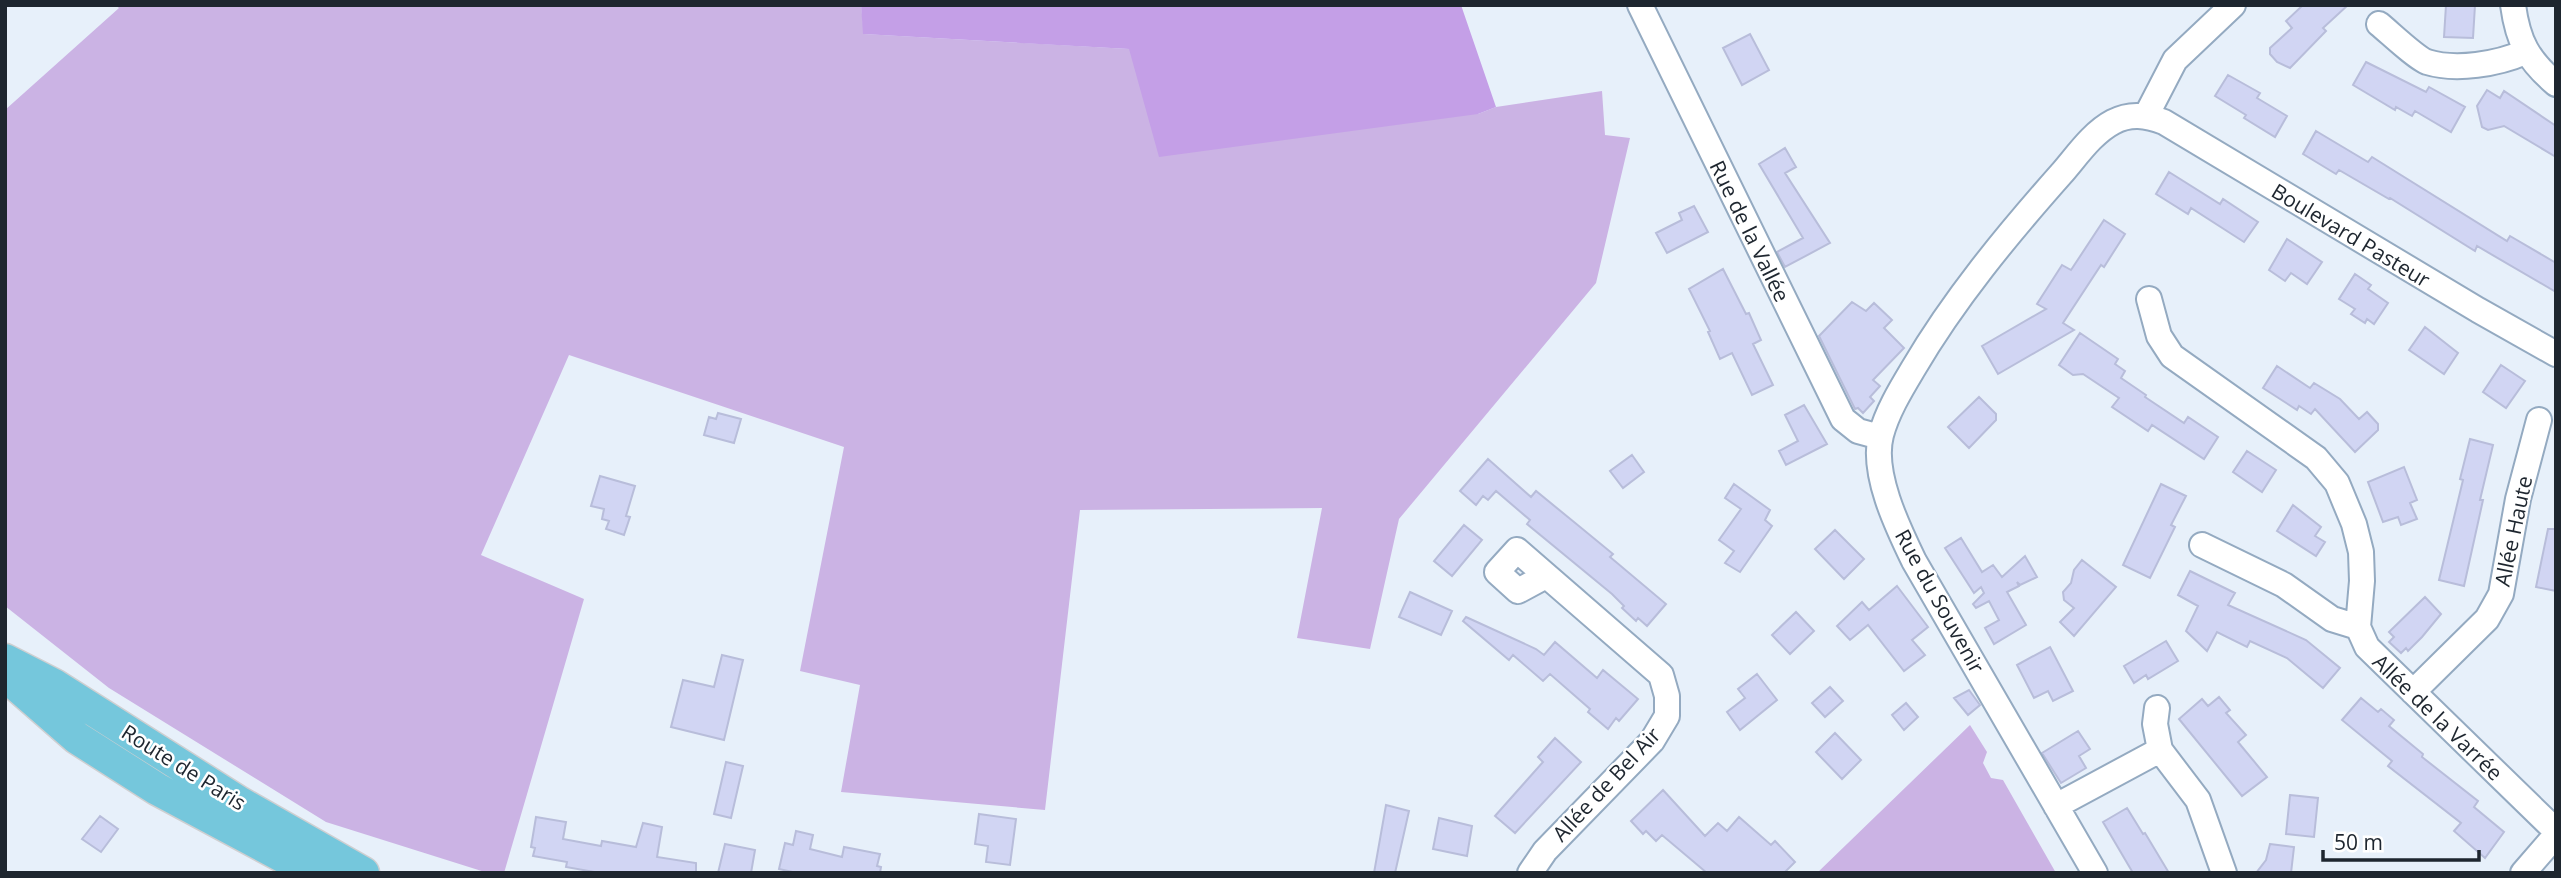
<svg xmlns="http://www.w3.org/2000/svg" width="2561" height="878" font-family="'Open Sans',sans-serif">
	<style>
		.green { fill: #cbb3e4 }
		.forest { fill: #c49fe7 }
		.building { fill: #d1d5f3; stroke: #b8bdda; stroke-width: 2 }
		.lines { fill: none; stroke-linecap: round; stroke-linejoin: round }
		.minor-casing { stroke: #94aac1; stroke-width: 28 }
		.major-casing { stroke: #cecfd1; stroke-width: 35 }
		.minor { stroke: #fff; stroke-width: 24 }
		.major { stroke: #75c7dc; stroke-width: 32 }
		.labels { text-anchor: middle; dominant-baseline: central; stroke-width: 5; stroke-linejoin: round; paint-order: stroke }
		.street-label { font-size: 21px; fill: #1e262f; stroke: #fff }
	</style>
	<rect width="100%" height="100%" fill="#e7f0fa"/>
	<path class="green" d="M115 5H861L864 34 1129 49 1478 114 1496 107 1602 91 1605 135 1630 138 1596 283 1399 519 1370 649 1297 638 1322 508 1080 510 1045 810 841 792 860 685 800 671 844 447 569 355 481 555 584 599 504 873H488L326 822 109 688 5 606V110L119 8Z
		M1970 725 1987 752 1983 763 1991 778 2003 780 2056 873H1817Z"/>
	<path class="forest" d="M861 5H1461L1496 107 1478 114 1159 157 1129 49 863 34Z"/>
	<path class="building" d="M2303 5H2348L2323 28 2326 31 2290 68 2277 62 2270 54V48L2292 28 2286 21Z
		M2446 5H2475L2473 38 2444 37Z
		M1750 34 1769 70 1742 85 1723 48Z
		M2366 62 2426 92 2429 87 2465 107 2451 132 2415 111 2412 116 2396 107 2395 110 2353 85Z
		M2228 75 2260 93 2257 98 2287 116 2275 137 2244 118 2246 115 2215 96Z
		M2487 90 2500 98 2504 91 2556 126V157L2504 126 2488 130 2482 127 2477 106Z
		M2316 131 2368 162 2372 157 2507 241 2510 236 2556 263V292L2477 246 2475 251 2390 198 2389 199 2339 170 2336 174 2303 154Z
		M1785 148 1796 167 1785 173 1830 243 1785 267 1777 252 1803 238 1759 164Z
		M2169 172 2220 204 2223 199 2258 222 2244 242 2191 208 2188 214 2156 194Z
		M1694 206 1708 232 1667 253 1656 233 1682 220 1679 213Z
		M2104 220 2125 234 2104 267 2101 265 2063 323 2074 330 1998 374 1982 346 2046 309 2037 304 2062 265 2071 270Z
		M2287 239 2322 262 2307 284 2291 273 2285 281 2269 270Z
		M1723 269 1746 314 1749 313 1761 340 1753 344 1773 385 1752 395 1732 353 1720 359 1708 332 1710 331 1689 289Z
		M2355 274 2371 285 2368 289 2388 303 2374 324 2367 319 2365 323 2351 314 2355 309 2339 299Z
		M1852 302 1866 311 1874 303 1892 320 1884 328 1904 348 1873 380 1880 386 1870 397 1874 401 1863 413 1858 408 1855 409 1819 336Z
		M2425 327 2458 353 2444 374 2409 350Z
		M2080 333 2118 359 2115 364 2125 371 2121 378 2146 395 2145 397 2184 423 2188 417 2218 437 2204 459 2152 425 2148 431 2112 407 2119 398 2083 374 2073 375 2059 365Z
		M2501 365 2525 381 2506 408 2483 392Z
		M2277 366 2310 388 2314 383 2340 399 2359 419 2367 412 2378 424V430L2355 452 2315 409 2311 414 2299 406 2297 410 2263 388Z
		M1979 397 1996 414V420L1969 448 1948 427Z
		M1804 405 1827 444 1786 465 1779 451 1798 441 1785 415Z
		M718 413 741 419 734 443 704 435 709 417 716 419Z
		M2470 439 2493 445 2480 500H2483L2464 586 2439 580 2463 480 2460 479Z
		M2247 451 2276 470 2262 492 2233 472Z
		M1632 455 1644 472 1623 488 1610 471Z
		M1488 459 1531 497 1536 491 1574 522 1613 554 1610 557 1666 604 1647 626 1638 618 1636 621 1622 608 1624 606 1612 594 1527 524 1530 520 1496 491 1488 500 1483 496 1476 505 1460 491Z
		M2404 467 2417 500 2410 503 2417 519 2401 525 2398 517 2383 522 2368 482Z
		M600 476 635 486 626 516 630 517 624 535 606 529 609 521 602 519 604 509 591 506Z
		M1734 484 1770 510 1765 520 1772 526 1740 572 1725 563 1734 551 1719 540 1741 509 1725 498Z
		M2161 484 2186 496 2171 525 2175 527 2150 578 2123 565Z
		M2293 505 2321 527 2315 536 2325 542 2316 556 2277 531Z
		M1464 525 1482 540 1452 576 1434 561Z
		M2548 529H2556V591L2536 587Z
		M1835 530 1864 559 1844 579 1815 549Z
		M1961 538 1982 572 1993 565 2002 577 2025 556 2037 577 2020 585 2017 582 2019 586 2007 592 2026 625 1994 644 1985 628 1999 620 1989 601 1976 608 1973 604 1984 593 1981 587 1974 593 1945 548Z
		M2082 560 2116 587 2074 636 2060 622 2074 608 2064 600 2063 592 2071 583 2074 570Z
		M2190 571 2235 593 2228 605 2306 640 2340 668 2323 688 2287 658 2250 641 2247 647 2217 632 2207 651 2186 631 2198 606 2178 595Z
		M1897 586 1928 627 1912 640 1925 655 1904 671 1868 625 1850 640 1837 626 1862 602 1869 610Z
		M1410 592 1452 611 1441 635 1399 617Z
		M2425 597 2441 614 2422 637 2408 651 2406 648 2401 653 2389 642 2394 637 2389 632Z
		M1796 612 1814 631 1790 654 1772 635Z
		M1466 617 1536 649 1544 655 1555 642 1597 678 1603 670 1638 699 1619 721 1616 718 1608 729 1588 712 1590 709 1550 674 1543 681 1513 655 1509 660 1463 621Z
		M2166 641 2178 661 2148 679 2146 675 2134 683 2124 666Z
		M2050 647 2073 691 2053 701 2048 691 2034 698 2017 665Z
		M722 655 743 660 724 740 671 727 683 680 714 687Z
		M1757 674 1777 700 1740 730 1727 712 1745 698 1738 689Z
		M1830 687 1843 701 1825 717 1812 703Z
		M1969 690 1980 705 1968 715 1954 698Z
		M2219 697 2230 710 2226 713 2246 735 2238 742 2267 777 2242 796 2179 719 2202 699 2208 706Z
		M2361 698 2378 712 2381 709 2394 720 2389 726 2423 754 2422 757 2478 801 2474 807 2504 832 2485 858 2454 831 2461 823 2388 766 2392 761 2342 720Z
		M1906 703 1918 717 1904 730 1892 715Z
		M2078 731 2090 749 2079 756 2086 768 2061 783 2042 753Z
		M1835 733 1861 760 1842 779 1816 752Z
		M1555 738 1581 762 1515 833 1495 816 1543 762 1538 757Z
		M726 762 743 766 731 818 714 814Z
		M1663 790 1705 836 1718 823 1727 831 1739 817 1771 845 1775 841 1795 862 1784 873H1707L1662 835 1656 841 1646 831 1643 834 1631 821Z
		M2290 795 2318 798 2314 837 2286 834Z
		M1386 805 1409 811 1395 873H1374Z
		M2127 808 2143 834 2145 833 2169 873H2133L2103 822Z
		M979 814 1016 819 1010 865 986 862 988 846 975 844Z
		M100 816 118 829 101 852 82 839Z
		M536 817 566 822 563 839 601 846 602 841 636 847 643 823 662 827 657 857 696 863V873H600L566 867 567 862 533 856 535 848 531 847Z
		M1439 818 1472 826 1467 856 1433 849Z
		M796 831 813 835 810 849 842 857 844 847 880 854 877 866 881 867 880 873H797L779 869 785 843 793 845Z
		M725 844 755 850 751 873H718Z
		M2270 844 2294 847 2291 873H2256L2266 860Z"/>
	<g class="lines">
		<g class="minor-casing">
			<path id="minor" d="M1640 5 1843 419 1858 431 1880 437
				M2513 5C2518 42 2528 60 2556 84
				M2379 24C2389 32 2416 58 2427 62 2456 71 2498 64 2525 52
				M2146 116 2175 60 2233 5
				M2149 299 2159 336 2172 356 2316 458 2337 483 2354 524 2361 552 2362 581 2358 627 2367 647 2556 831
				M2202 545 2284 585 2332 619 2358 627
				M2413 692 2487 619 2501 594 2518 499 2539 420
				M2160 750 2198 800 2224 873
				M2056 806 2160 750 2155 724 2157 708
				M1530 873 1545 851 1652 741 1667 716V696L1661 675 1517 550 1497 572 1518 591 1546 576
				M2095 873 1914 561C1898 528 1871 473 1881 435 1887 412 1901 389 1913 369 1954 299 2007 235 2061 174 2076 157 2092 133 2113 122 2130 113 2146 115 2164 122L2478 310 2556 354
				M2523 873 2556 835"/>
		</g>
		<g class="major-casing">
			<path id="major" d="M5 660 54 685 240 803 363 873
				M5 675 77 738 157 789 314 873"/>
		</g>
		<use href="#minor" class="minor"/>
		<use href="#major" class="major"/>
	</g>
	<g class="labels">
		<g class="street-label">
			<text transform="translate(1750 231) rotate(64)">Rue de la Vallée</text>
			<text transform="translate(2351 235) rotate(31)">Boulevard Pasteur</text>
			<text transform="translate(2513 531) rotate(-78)">Allée Haute</text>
			<text transform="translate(1940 601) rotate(61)">Rue du Souvenir</text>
			<text transform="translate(2438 717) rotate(44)">Allée de la Varrée</text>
			<text transform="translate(184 767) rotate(32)">Route de Paris</text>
			<text transform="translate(1606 784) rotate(-47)">Allée de Bel Air</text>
		</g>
	</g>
	<rect width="2561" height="878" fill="none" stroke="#1e262f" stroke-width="14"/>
	<path d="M2323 850v10h156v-10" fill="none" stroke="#1e262f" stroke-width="3.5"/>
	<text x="2334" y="850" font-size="21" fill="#1e262f" stroke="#ffffff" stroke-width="5" paint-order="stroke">50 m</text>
</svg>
